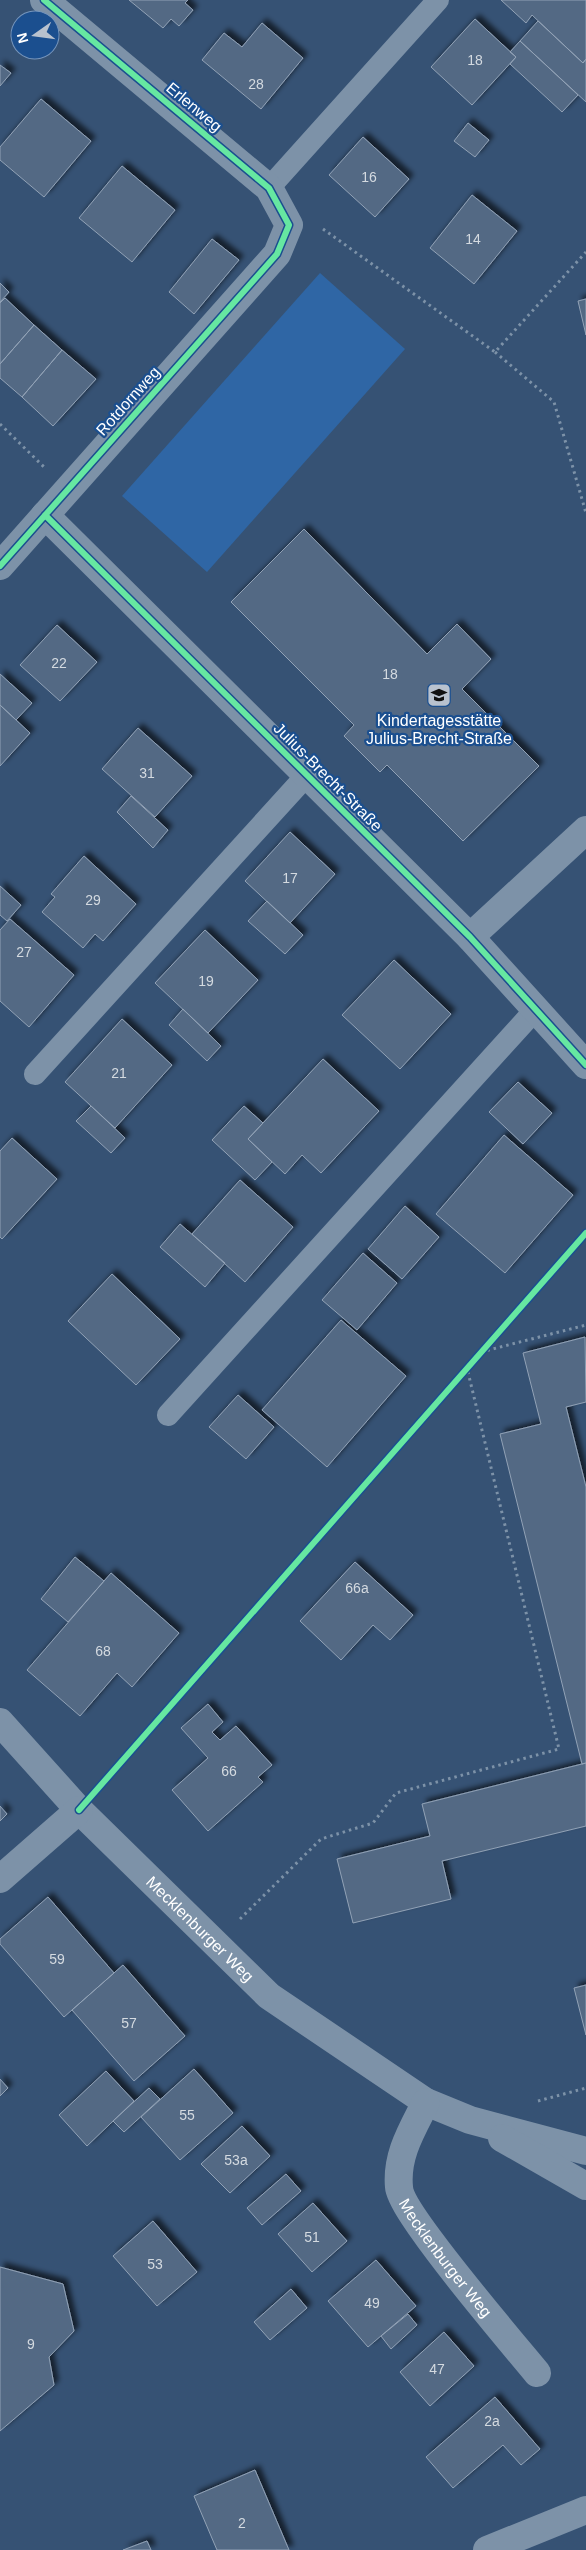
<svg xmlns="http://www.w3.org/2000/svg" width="586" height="2550" font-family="Arial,sans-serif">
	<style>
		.green { fill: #2f66a5 }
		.building { fill: #526984; stroke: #92a2b6; filter: url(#shadow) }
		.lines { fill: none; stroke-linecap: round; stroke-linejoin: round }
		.path { stroke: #7d92a8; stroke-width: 3; stroke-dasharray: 2.5 4; stroke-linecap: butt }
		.service { stroke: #7d92a8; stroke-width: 22 }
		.minor { stroke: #7d92a8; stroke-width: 28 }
		.cycleway-casing { stroke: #1b4f8f; stroke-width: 9 }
		.cycleway { stroke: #66e7a1; stroke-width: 6 }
		.labels { text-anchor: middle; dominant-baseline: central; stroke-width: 4.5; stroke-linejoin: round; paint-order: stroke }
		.number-label { font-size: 14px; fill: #d4dae0 }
		.street-label { font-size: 16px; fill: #fff; stroke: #1b4f8f }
		.poi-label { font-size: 16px; fill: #fff; stroke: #1b4f8f }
	</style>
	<defs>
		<filter id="shadow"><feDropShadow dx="4.5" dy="-4.5" stdDeviation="2.5" flood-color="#0009"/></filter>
	</defs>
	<rect width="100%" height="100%" fill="#365274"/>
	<path class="green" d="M320 273 405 349 207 572 122 496Z"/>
	<path class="building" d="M129 0H188L185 3 193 10 179 26 171 19 163 28Z
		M501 0H586V59L583 63 532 15 526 23Z
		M475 19 516 57 472 105 431 67Z
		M538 21 583 63 586 59V102L520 41Z
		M262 23 303 58 261 109 202 60 224 33 242 47Z
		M520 41 578 95 562 112 510 64 516 57 510 52Z
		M0 65 11 73 0 86Z
		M41 99 91 141 44 197 0 160V147Z
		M468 123 489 140 475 157 454 141Z
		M363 137 409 179 375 217 329 175Z
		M122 166 175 210 132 262 79 218Z
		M472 195 517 231 474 284 430 248Z
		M212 239 239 260 194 314 169 292Z
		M0 283 9 292 0 302Z
		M5 298 34 325 0 364V303Z
		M586 299V335L578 301Z
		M34 325 62 350 22 397 0 378V364Z
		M62 350 96 379 53 426 22 397Z
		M304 529 427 654 457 624 491 659 462 689 539 766 463 841 387 765 380 772 344 736 354 725 231 602Z
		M57 625 97 662 60 701 20 665Z
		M0 674 32 703 16 720 0 705Z
		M0 705 30 733 0 766Z
		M138 728 192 776 155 817 102 769Z
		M131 796 168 830 153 848 117 812Z
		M290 832 335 874 290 923 245 881Z
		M84 856 136 904 103 941 95 934 83 948 42 912 55 897 51 894Z
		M0 886 21 905 7 921 0 915Z
		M267 901 303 935 285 954 248 921Z
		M10 919 74 975 29 1027 0 1001V930Z
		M205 930 258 980 208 1033 155 983Z
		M394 960 451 1014 400 1069 342 1015Z
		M183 1009 221 1046 207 1061 169 1025Z
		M122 1019 172 1065 115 1128 65 1082Z
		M323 1059 379 1111 321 1173 302 1155 285 1174 248 1139Z
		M518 1082 552 1113 523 1144 489 1112Z
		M91 1106 125 1138 111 1153 76 1121Z
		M244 1106 263 1123 248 1139 272 1162 255 1180 212 1140Z
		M504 1135 573 1195 505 1273 436 1214Z
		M12 1138 57 1179 2 1239 0 1237V1151Z
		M240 1180 293 1227 245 1282 192 1234Z
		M405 1206 439 1237 402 1279 368 1249Z
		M180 1224 225 1263 205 1287 160 1247Z
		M363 1253 397 1283 357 1330 322 1300Z
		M112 1274 180 1339 136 1385 68 1321Z
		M341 1320 406 1376 327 1467 262 1410Z
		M585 1337 586 1402 566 1407 586 1487V1763L582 1764 500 1434 541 1424 523 1353Z
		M238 1395 274 1427 246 1459 209 1427Z
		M75 1557 104 1581 68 1622 41 1599Z
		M355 1562 413 1615 390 1640 373 1625 341 1660 300 1621Z
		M111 1573 179 1633 132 1687 117 1673 80 1716 27 1670Z
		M208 1704 223 1722 212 1732 220 1740 236 1726 272 1765 258 1777 263 1782 208 1831 172 1790 208 1758 181 1728Z
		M586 1763V1826L442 1861 451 1899 353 1923 337 1859 430 1836 422 1804Z
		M0 1806 7 1814 0 1821Z
		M48 1897 114 1973 64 2017 0 1944V1939Z
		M123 1965 185 2036 134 2081 72 2010Z
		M586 1985V2035L574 1988Z
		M194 2069 233 2113 180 2160 141 2117Z
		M106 2071 134 2101 87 2146 59 2115Z
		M0 2079 8 2088 0 2096Z
		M149 2088 160 2099 124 2132 113 2121Z
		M242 2126 270 2156 230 2193 201 2164Z
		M286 2174 301 2191 262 2225 247 2208Z
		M313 2203 347 2241 312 2272 278 2234Z
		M153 2221 197 2272 157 2306 113 2256Z
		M376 2260 416 2306 368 2347 328 2301Z
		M0 2267 63 2284 74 2331 49 2357 54 2385 0 2431Z
		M291 2289 307 2308 270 2340 254 2322Z
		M408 2314 417 2325 391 2349 381 2336Z
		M444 2332 474 2366 430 2406 400 2372Z
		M495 2397 540 2449 521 2465 503 2445 453 2488 426 2457Z
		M255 2470 289 2550H217L194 2496Z
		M147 2541 151 2550H123Z"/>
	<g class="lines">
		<path class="path" d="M323 229 495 352 586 252
			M495 352 554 402 586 513
			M0 424 44 467
			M481 1352 586 1325
			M240 1919 321 1839 373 1823 396 1793 559 1749 467 1368
			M538 2101 586 2088"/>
		<path class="service" d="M269 188 438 0
			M35 1074 306 776
			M168 1415 536 1009"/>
		<g class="minor">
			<path d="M45 515 470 937 586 1065"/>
			<path d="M0 566 277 254 289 225 269 188 44 0"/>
			<path d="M470 937 586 830"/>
			<path id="s1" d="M0 1722 79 1810 269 1996 426 2102 470 2120 586 2151"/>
			<path d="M0 1879 79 1810"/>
			<path id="s2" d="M426 2102C412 2130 396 2155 399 2187 400 2212 514 2345 537 2373"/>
			<path d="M502 2138 586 2186"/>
			<path d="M487 2550 586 2510"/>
		</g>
		<g class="cycleway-casing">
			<path id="cycleway" d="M45 515 470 937 586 1065
				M0 566 277 254 289 225 269 188 44 0
				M79 1810 586 1233"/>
		</g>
		<use href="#cycleway" class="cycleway"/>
	</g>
	<defs>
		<g id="school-square" transform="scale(1.25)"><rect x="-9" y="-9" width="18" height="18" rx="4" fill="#b9c2ce" stroke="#1b4f8f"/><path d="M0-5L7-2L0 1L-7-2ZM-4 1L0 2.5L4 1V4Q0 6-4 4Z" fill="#111"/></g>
	</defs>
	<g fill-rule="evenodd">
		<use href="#school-square" x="439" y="695"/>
	</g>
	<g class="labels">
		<g class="number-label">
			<text x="475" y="60">18</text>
			<text x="256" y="84">28</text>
			<text x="369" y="177">16</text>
			<text x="473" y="239">14</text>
			<text x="59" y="663">22</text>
			<text x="390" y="674">18</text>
			<text x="147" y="773">31</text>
			<text x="290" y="878">17</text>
			<text x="93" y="900">29</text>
			<text x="24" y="952">27</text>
			<text x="206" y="981">19</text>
			<text x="119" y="1073">21</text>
			<text x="357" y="1588">66a</text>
			<text x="103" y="1651">68</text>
			<text x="229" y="1771">66</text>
			<text x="57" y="1959">59</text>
			<text x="129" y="2023">57</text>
			<text x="187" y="2115">55</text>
			<text x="236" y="2160">53a</text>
			<text x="312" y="2237">51</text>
			<text x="155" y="2264">53</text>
			<text x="372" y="2303">49</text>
			<text x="31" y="2344">9</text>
			<text x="437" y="2369">47</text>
			<text x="492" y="2421">2a</text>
			<text x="242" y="2523">2</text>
		</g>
		<g class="street-label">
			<text transform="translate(194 107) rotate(40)">Erlenweg</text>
			<text transform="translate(128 401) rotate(-48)">Rotdornweg</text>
			<text transform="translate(328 777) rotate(45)">Julius-Brecht-Straße</text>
			<text stroke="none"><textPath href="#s1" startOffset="288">Mecklenburger Weg</textPath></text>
			<text stroke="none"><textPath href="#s2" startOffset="176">Mecklenburger Weg</textPath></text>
		</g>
		<g class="poi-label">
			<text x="439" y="720">Kindertagesstätte<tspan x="439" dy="18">Julius-Brecht-Straße</tspan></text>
		</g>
	</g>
	<g transform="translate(35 35) rotate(256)"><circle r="24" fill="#1b4f8f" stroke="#7695bc"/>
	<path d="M0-4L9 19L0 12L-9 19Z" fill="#b9c2ce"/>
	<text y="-8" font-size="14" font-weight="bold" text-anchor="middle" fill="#ffffff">N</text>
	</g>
</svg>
